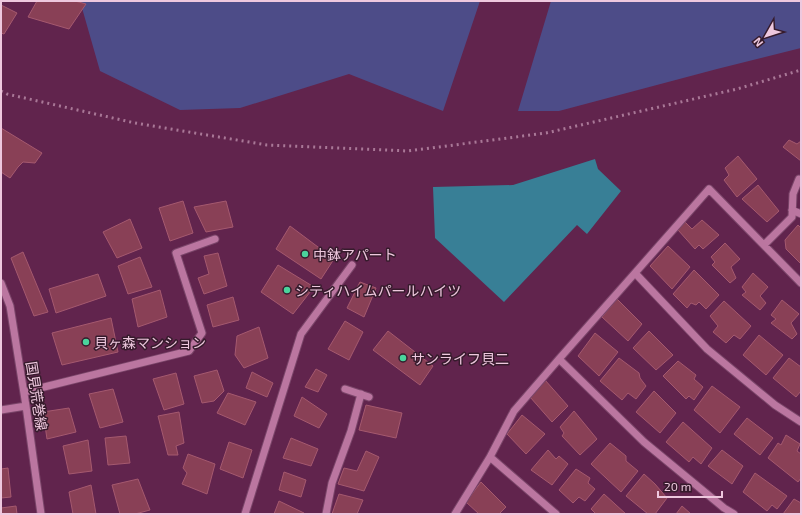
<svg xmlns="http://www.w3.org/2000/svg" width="802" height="515" font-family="'Exo 2','Noto Sans JP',sans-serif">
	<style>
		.green { fill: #4d4c88 }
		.water { fill: #387f96 }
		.building { fill: #894056; stroke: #a5596f }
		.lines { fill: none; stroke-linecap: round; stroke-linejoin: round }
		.minor-casing { stroke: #7a4569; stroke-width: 9 }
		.minor { stroke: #bb76a0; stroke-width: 7 }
		.rail { stroke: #a97897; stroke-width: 3; stroke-dasharray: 2 4; stroke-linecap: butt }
		.poi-dot { fill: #4ad49c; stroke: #361b2c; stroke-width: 1.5 }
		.labels { text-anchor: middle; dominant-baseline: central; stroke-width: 3; stroke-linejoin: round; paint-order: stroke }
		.poi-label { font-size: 14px; fill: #eec8de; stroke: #361b2c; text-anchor: start }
		.street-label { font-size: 14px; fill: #eec8de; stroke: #361b2c }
	</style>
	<rect width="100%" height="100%" fill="#61244d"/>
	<path class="green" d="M80 1H480L443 111 349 74 240 108 180 110 100 71Z
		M551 1H801V48L717 69 559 111H518Z"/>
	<path class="water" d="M595 159 598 169 621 191 587 234 577 225 504 302 435 238 433 187 513 185Z"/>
	<path class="building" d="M37 1H75L86 4 69 29 28 17Z
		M1 5 17 13 4 34 1 33Z
		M1 128 42 153 35 163 23 162 18 167 10 178 1 172Z
		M789 140 797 144 801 141V161L783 147Z
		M738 156 757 179 737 197 724 180 729 175 725 168Z
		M758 185 779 211 767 222 742 199Z
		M183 201 193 233 170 241 159 208Z
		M226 201 233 227 206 232 194 207Z
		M130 219 142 248 117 258 103 232Z
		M702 220 719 235 703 249 699 245 695 249 678 230 685 222 692 229Z
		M798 225 801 228V264L786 249 785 240Z
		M290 226 334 259 321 279 276 249Z
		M725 243 740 259 731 267 736 278 730 283 712 265 715 262 711 257Z
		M668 246 690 267 672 289 650 266Z
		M23 252 48 312 34 316 11 258Z
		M218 253 227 286 204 294 198 278 209 274 204 256Z
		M140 257 152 287 128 294 118 266Z
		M278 265 314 287 293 314 261 292Z
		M694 270 719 295 706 309 699 302 696 305 691 303 687 308 673 294Z
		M753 273 768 287 760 296 766 303 760 310 742 295 746 292 742 287Z
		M98 274 106 296 56 313 49 289Z
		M360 282 376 288 364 317 347 308Z
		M160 290 167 317 138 327 132 299Z
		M233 297 239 320 213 327 207 305Z
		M617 299 642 324 628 341 602 317Z
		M782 300 799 314 791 323 797 334 792 339 771 323 776 319 771 315Z
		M724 301 751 326 740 339 734 335 726 343 713 332 718 326 710 316Z
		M111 318 118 352 62 365 52 333Z
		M345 321 363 332 349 360 328 349Z
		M259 327 268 358 244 368 235 355 237 336Z
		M388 331 433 366 420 385 373 350Z
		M649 331 673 355 656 370 633 348Z
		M595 333 618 352 599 376 578 356Z
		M759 335 783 355 766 375 743 355Z
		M619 358 639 373 640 378 646 386 636 399 628 393 622 400 600 381Z
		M789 358 801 367V391L796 397 773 378Z
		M678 361 696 375 694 379 703 387 694 400 689 396 686 399 663 376Z
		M316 369 327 375 318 392 305 387Z
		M217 370 224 391 214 401 202 403 194 376Z
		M252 372 273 383 267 397 246 388Z
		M176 373 184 404 164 410 153 379Z
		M545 380 568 406 552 422 530 397Z
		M712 386 740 407 720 433 694 410Z
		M113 389 123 422 100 428 89 394Z
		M654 391 676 413 660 433 636 412Z
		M228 393 256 402 245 425 217 413Z
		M302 397 327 414 319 428 294 416Z
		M366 405 402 413 396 438 359 430Z
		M69 408 76 432 47 439 43 412Z
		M574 411 597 439 580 455 562 436 564 433 560 427Z
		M179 412 184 443 176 446 178 455H168L158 416Z
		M522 415 545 434 526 454 507 434Z
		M747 418 773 438 760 455 734 434Z
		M683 422 712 448 701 464 693 457 689 462 666 442Z
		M786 435 800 444 797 451 801 454V478L798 482 768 458 778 443 781 445Z
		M126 436 130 463 108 465 105 438Z
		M291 438 318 449 311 466 283 458Z
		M88 440 92 471 69 474 63 446Z
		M229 442 252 450 243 478 220 469Z
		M610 443 626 456V461L638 471 621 492 591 464Z
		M548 450 556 459 559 456 568 464 552 485 531 470Z
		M722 450 743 466 732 484 708 466Z
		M366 451 379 457 364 491 338 484 344 468 357 471Z
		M188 454 215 464 207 494 182 484 187 473 183 468Z
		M8 468 11 497 1 498V469Z
		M576 469 590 478 588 483 595 489 585 501 579 497 573 503 559 490Z
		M284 472 306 480 301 497 279 490Z
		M755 473 787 496 777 509 772 505 767 511 743 492Z
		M644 474 655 484 667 498 655 514H648L626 496Z
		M138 479 150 510 135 514H120L112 485Z
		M481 482 506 507 499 514H479L466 502Z
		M91 485 96 514H73L69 492Z
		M339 494 363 500 357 514H332Z
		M604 494 626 514H596L591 509Z
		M794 499 801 503V514H783Z
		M279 501 304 513 303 514H274Z
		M16 506 17 514H1V508Z
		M682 506 691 514H676Z"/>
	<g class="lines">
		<g class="minor-casing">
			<path id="minor" d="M792 210 801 214
				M764 245 792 217 793 194 799 179
				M635 273 707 349 775 405 801 422
				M1 283 10 306 26 406 41 514
				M559 359 644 442 724 508 734 514
				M345 389 369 397
				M24 392 189 351 202 333 176 253 215 239
				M1 410 26 406
				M490 457 556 514
				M245 514 301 334 352 265
				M326 514 332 483 351 431 361 394
				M455 514 490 457 514 411 559 359 635 273 709 189 801 283"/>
		</g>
		<use href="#minor" class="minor"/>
		<path class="rail" d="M1 91 7 94 135 123 267 145 408 151 546 133 737 89 801 70"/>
	</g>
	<g class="poi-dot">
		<circle cx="305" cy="254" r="4"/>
		<circle cx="287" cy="290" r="4"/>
		<circle cx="86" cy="342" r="4"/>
		<circle cx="403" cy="358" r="4"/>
	</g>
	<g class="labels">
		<g class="poi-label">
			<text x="313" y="254">中鉢アパート</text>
			<text x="295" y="290">シティハイムパールハイツ</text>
			<text x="94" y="342">貝ヶ森マンション</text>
			<text x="411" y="358">サンライフ貝二</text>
		</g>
		<g class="street-label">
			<text transform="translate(37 396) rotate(81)">国見荒巻線</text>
		</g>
	</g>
	<rect width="802" height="515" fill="none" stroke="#eec8de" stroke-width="4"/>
	<g transform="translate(766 36) rotate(231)" stroke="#361b2c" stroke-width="3" paint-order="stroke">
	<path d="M0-3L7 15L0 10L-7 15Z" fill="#eec8de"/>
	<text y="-6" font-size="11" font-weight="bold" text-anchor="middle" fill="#eec8de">N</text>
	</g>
	<path d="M658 491v6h64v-6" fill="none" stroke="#eec8de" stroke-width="2"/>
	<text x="664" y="491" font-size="12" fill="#eec8de" stroke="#361b2c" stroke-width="3" paint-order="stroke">20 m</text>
</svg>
